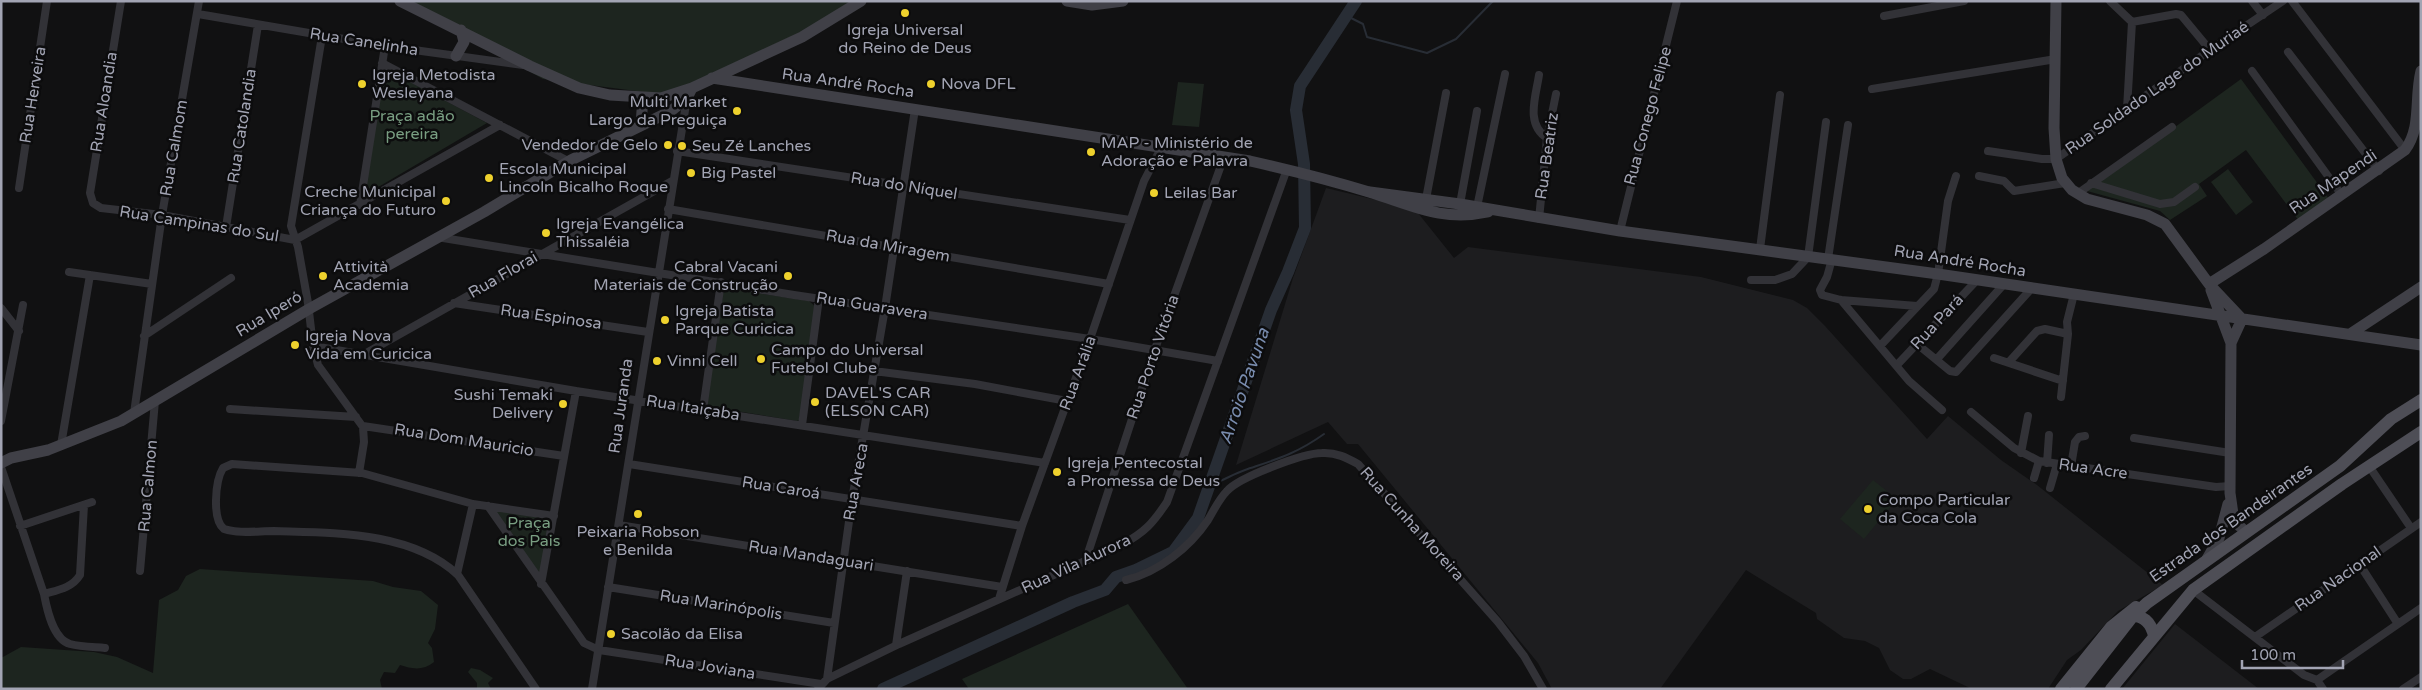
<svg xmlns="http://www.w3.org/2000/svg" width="2422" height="690" font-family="'Varela Round',sans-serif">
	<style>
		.built { fill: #1d1d1f }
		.green { fill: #1d251f }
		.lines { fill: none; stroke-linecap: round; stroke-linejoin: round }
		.stream { stroke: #282d35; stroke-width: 2 }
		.river { stroke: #282d35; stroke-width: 12 }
		.street { stroke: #323237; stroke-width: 8 }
		.secondary { stroke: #404047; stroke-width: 11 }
		.primary { stroke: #4e4e56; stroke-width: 12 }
		.poi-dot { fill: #eed12d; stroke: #0c0c0d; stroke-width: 2 }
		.labels { text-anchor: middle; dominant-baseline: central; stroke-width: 5; stroke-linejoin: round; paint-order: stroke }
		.poi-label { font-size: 16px; fill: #a2a4b3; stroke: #0c0c0d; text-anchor: start }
		.street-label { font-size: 16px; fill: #a2a4b3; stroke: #0c0c0d }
		.park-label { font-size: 16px; fill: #799e82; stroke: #0c0c0d }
		.water-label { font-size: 18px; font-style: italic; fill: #798cae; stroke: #0c0c0d }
	</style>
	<rect width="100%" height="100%" fill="#111112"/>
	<path class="built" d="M1326 188 1410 208 1418 213 1454 258 1468 247 1701 277 1793 300 1807 308 1825 326 1927 439 1948 416 2001 460 2037 485 2163 585 2118 611 2081 650 2067 660 2048 689H1972L1930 669 1911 679H1903L1890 670 1879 648 1865 641 1844 638 1817 619 1816 613 1746 570 1660 689H1552L1538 663 1358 444H1347L1328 422 1236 465 1293 278Z
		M2175 624 2259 689H2122Z"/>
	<path class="green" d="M402 1H867L667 95 543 79Z
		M384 68 487 123 363 196Z
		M2241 79 2329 199 2299 221 2246 150 2199 184 2207 196 2170 220 2160 211 2087 191Z
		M1178 82 1204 84 1199 127 1172 125Z
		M2228 169 2253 202 2236 215 2211 182Z
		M724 288 809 301 817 308 799 420 797 421 705 406Z
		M1873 480 1897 499 1864 539 1840 519Z
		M488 506 552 516 542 584Z
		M200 569 373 581 393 587 421 591 438 605 435 629 428 643 432 648 434 662C423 671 412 669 400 665L395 673 384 672 380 680 382 689H1V658L21 647 94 652 117 657 153 673 159 600 178 590 186 576Z
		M1128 604 1188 689H969L962 679Z
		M471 668 480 670 493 678 488 683 491 689H477V683L468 672Z"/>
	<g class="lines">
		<path class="stream" d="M1347 16 1363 24 1367 37 1427 53 1456 39 1493 1
			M1210 485C1223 481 1233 474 1245 470 1277 459 1296 454 1324 434"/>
		<path class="river" d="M883 689 1073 602 1105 590 1116 577 1136 570 1173 552 1198 518 1271 310 1288 272 1305 228 1304 164 1296 110 1300 86 1356 1"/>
		<path class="street" d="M121 1 90 193 93 203 101 208 162 215 295 240 500 125
			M2110 1 2132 22 2127 109
			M2252 1 2263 15
			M2292 1 2405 150
			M198 14 385 46 523 65
			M1884 16 1964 1
			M2132 22 2176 14 2181 15 2210 50
			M322 36 291 226 298 247 308 303 313 346 318 365 363 427 364 442 359 473
			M2288 52 2379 171
			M382 63 568 161
			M2252 71 2341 194
			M1539 75C1536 96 1525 124 1547 138
			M1872 89 2056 59
			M677 151 1130 220
			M1988 151 2042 159H2056L2210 50 2283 1
			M1979 176 2004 181 2014 191 2065 183
			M2091 183 2160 204 2174 202 2195 187
			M19 188 47 1
			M2077 194 2172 127
			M1426 199 1446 93
			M1460 204 1477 111
			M360 205 385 46
			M1477 207 1505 74
			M668 209 1109 284
			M1539 219 1547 138 1556 94
			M226 227 258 25
			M1620 231 1677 1
			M437 237 794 295 1090 339 1218 361
			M1760 249 1780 95
			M1828 259 1848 125
			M1832 259 1827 277 1820 290 1822 295 1841 300 1917 306
			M69 272 152 284
			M1751 280H1775L1792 274 1808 257 1826 122
			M1841 300 1909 381 1942 410
			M454 303 648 332
			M1 308 19 331
			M144 336 231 278
			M1917 344 1950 371 1956 372 2031 289
			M313 346 576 391 1045 463
			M1880 346 1934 289 1938 274 1948 201 1956 176
			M361 356 672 181
			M1994 358 2063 381
			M1937 359 2004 284
			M2009 362 2037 331 2045 329 2068 334
			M1897 365 1977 280
			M874 371 975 384 1067 401
			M2061 397 2068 334 2067 322 2074 294
			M230 409 356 417
			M703 410 721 282
			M1971 412 2014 448 2039 461 2216 487 2230 486
			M134 413 162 215 199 1
			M1 421 23 305
			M802 425 819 298
			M363 426 564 456
			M2134 438 2230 453
			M61 445 90 275
			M2021 453 2028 416
			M2047 463 2049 435
			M629 464 1022 526
			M2071 466 2075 442 2079 437 2085 436
			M2369 466 2411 528
			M1 467 44 594C58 590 72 588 80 575L84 505
			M2034 478 2039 461
			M2050 488 2057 464
			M488 506 584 643 599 650 821 684
			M619 525 1002 587
			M20 526 92 502
			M1086 559 1155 349 1224 157
			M2360 565 2398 624
			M140 571 155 401
			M457 574 473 504
			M1126 580C1159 572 1190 547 1208 520 1214 510 1219 499 1227 491 1239 477 1304 453 1322 453 1336 452 1347 458 1358 464L1498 622 1524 656 1543 689
			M541 584 576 391
			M608 587 834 623
			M2193 590 2304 675 2317 680 2421 608
			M44 594C47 610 53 639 70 644 81 647 94 647 105 648
			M999 599 1022 526 1090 339 1144 181 1161 148
			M2255 637 2421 522
			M896 645 907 571
			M827 679 852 500 885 308 915 109
			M2317 680 2323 689
			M536 689 458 575C411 531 333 533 274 531 258 531 239 534 224 529 212 520 215 481 223 468L232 464 362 473 473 504 554 516
			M592 689 687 98
			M818 689 827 679 899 644 1123 544C1145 532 1153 523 1167 502L1287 169
			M2403 689 2421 677"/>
		<path class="secondary" d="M400 1 530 66 579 88 610 95 661 98 692 88 802 37 861 1
			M1067 1 1092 5 1123 1
			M2056 1 2054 128 2056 159 2062 178 2072 190 2087 199 2147 215 2165 224 2209 284 2242 319
			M456 56 464 42 461 30
			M712 78 1250 161C1290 170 1330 180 1369 192 1412 205 1442 222 1488 212
			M641 125 643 97
			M1370 192 1460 204 1620 231 1938 274 2421 345
			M2209 284 2264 249 2405 150C2422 127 2414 99 2421 71
			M2211 290 2231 343 2230 493 2234 521 2246 532
			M2350 334 2421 287
			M2231 343 2242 319
			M1 463 11 458 48 450 121 421 309 309 484 212 571 160 671 111 687 98 692 88
			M2207 559 2219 538 2228 504"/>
		<path class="primary" d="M2128 616C2143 614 2151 622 2154 636
			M2061 689 2111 627 2136 607
			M2076 689 2133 616 2147 603 2340 466 2391 419 2421 400
			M2111 689 2193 590 2342 484 2421 432"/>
	</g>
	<g class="poi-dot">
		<circle cx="905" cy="13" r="5"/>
		<circle cx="362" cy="84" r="5"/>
		<circle cx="931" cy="84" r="5"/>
		<circle cx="737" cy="111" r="5"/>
		<circle cx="668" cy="145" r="5"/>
		<circle cx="682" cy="146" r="5"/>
		<circle cx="1091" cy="152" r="5"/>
		<circle cx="691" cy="173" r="5"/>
		<circle cx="489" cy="178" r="5"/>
		<circle cx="1154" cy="193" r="5"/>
		<circle cx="446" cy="201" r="5"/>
		<circle cx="546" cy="233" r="5"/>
		<circle cx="323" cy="276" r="5"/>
		<circle cx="788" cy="276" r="5"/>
		<circle cx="665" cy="320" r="5"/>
		<circle cx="295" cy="345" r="5"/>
		<circle cx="761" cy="359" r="5"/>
		<circle cx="657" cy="361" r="5"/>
		<circle cx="815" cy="402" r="5"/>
		<circle cx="563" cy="404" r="5"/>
		<circle cx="1057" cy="472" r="5"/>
		<circle cx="1868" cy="509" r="5"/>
		<circle cx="638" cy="514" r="5"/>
		<circle cx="611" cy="634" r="5"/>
	</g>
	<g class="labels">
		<g class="poi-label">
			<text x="905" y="30" text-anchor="middle">Igreja Universal<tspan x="905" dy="18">do Reino de Deus</tspan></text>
			<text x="372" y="75">Igreja Metodista<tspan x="372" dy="18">Wesleyana</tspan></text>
			<text x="941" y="84">Nova DFL</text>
			<text x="727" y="102" text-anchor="end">Multi Market<tspan x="727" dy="18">Largo da Preguiça</tspan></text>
			<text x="1101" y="143">MAP - Ministério de<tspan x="1101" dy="18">Adoração e Palavra</tspan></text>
			<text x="658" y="145" text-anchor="end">Vendedor de Gelo</text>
			<text x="692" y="146">Seu Zé Lanches</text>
			<text x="499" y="169">Escola Municipal<tspan x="499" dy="18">Lincoln Bicalho Roque</tspan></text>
			<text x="701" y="173">Big Pastel</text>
			<text x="436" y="192" text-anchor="end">Creche Municipal<tspan x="436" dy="18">Criança do Futuro</tspan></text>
			<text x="1164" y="193">Leilas Bar</text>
			<text x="556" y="224">Igreja Evangélica<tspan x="556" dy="18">Thissaléia</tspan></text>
			<text x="333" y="267">Attività<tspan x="333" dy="18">Academia</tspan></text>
			<text x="778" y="267" text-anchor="end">Cabral Vacani<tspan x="778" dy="18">Materiais de Construção</tspan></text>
			<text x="675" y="311">Igreja Batista<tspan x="675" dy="18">Parque Curicica</tspan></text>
			<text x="305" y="336">Igreja Nova<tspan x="305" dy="18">Vida em Curicica</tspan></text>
			<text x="771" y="350">Campo do Universal<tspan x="771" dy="18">Futebol Clube</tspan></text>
			<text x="667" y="361">Vinni Cell</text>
			<text x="825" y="393">DAVEL'S CAR<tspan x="825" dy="18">(ELSON CAR)</tspan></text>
			<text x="553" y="395" text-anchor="end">Sushi Temaki<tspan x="553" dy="18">Delivery</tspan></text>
			<text x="1067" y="463">Igreja Pentecostal<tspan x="1067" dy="18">a Promessa de Deus</tspan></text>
			<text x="1878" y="500">Compo Particular<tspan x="1878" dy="18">da Coca Cola</tspan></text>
			<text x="638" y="532" text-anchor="middle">Peixaria Robson<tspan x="638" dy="18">e Benilda</tspan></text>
			<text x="621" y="634">Sacolão da Elisa</text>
		</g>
		<g class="street-label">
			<text transform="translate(364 42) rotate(9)">Rua Canelinha</text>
			<text transform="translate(848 83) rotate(8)">Rua André Rocha</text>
			<text transform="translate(2157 88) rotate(-35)">Rua Soldado Lage do Muriaé</text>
			<text transform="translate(33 95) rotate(-81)">Rua Herveira</text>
			<text transform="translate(104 102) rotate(-81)">Rua Aloandia</text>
			<text transform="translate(1648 116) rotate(-75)">Rua Conego Felipe</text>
			<text transform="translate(242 126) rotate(-81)">Rua Catolandia</text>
			<text transform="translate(174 148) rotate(-80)">Rua Calmom</text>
			<text transform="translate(1547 156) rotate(-82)">Rua Beatriz</text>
			<text transform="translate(2333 182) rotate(-34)">Rua Mapendi</text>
			<text transform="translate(904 186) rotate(9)">Rua do Níquel</text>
			<text transform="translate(199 224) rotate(9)">Rua Campinas do Sul</text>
			<text transform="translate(888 246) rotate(10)">Rua da Miragem</text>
			<text transform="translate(1960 261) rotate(9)">Rua André Rocha</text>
			<text transform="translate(503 275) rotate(-30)">Rua Florai</text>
			<text transform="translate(872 306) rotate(9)">Rua Guaravera</text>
			<text transform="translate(269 314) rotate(-31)">Rua Iperó</text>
			<text transform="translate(551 317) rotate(8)">Rua Espinosa</text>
			<text transform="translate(1937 322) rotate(-47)">Rua Pará</text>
			<text transform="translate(1153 357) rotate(-71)">Rua Porto Vitória</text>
			<text transform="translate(1078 373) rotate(-70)">Rua Arália</text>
			<text transform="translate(621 406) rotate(-82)">Rua Juranda</text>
			<text transform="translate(693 408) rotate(9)">Rua Itaiçaba</text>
			<text transform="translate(464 440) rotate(9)">Rua Dom Mauricio</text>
			<text transform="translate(2093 469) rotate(8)">Rua Acre</text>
			<text transform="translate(856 482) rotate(-80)">Rua Areca</text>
			<text transform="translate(148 486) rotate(-85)">Rua Calmon</text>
			<text transform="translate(781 488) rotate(9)">Rua Caroá</text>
			<text transform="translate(2231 523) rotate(-35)">Estrada dos Bandeirantes</text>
			<text transform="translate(1412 524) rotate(48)">Rua Cunha Moreira</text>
			<text transform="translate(811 556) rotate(9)">Rua Mandaguari</text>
			<text transform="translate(1076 564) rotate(-25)">Rua Vila Aurora</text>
			<text transform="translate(2338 579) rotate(-35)">Rua Nacional</text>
			<text transform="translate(721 605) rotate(9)">Rua Marinópolis</text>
			<text transform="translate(710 667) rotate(9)">Rua Joviana</text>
		</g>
		<g class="park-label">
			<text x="412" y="116">Praça adão<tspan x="412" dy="18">pereira</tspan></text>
			<text x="529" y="523">Praça<tspan x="529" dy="18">dos Pais</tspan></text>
		</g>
		<g class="water-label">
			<text transform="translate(1244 386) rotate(-71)">Arroio Pavuna</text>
		</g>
	</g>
	<rect width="2422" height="690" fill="none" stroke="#a2a4b3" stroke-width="5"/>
	<path d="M2242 660v8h101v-8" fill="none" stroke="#a2a4b3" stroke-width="2.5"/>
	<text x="2250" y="660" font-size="15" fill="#a2a4b3" stroke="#0c0c0d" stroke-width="4" paint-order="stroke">100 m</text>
</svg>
